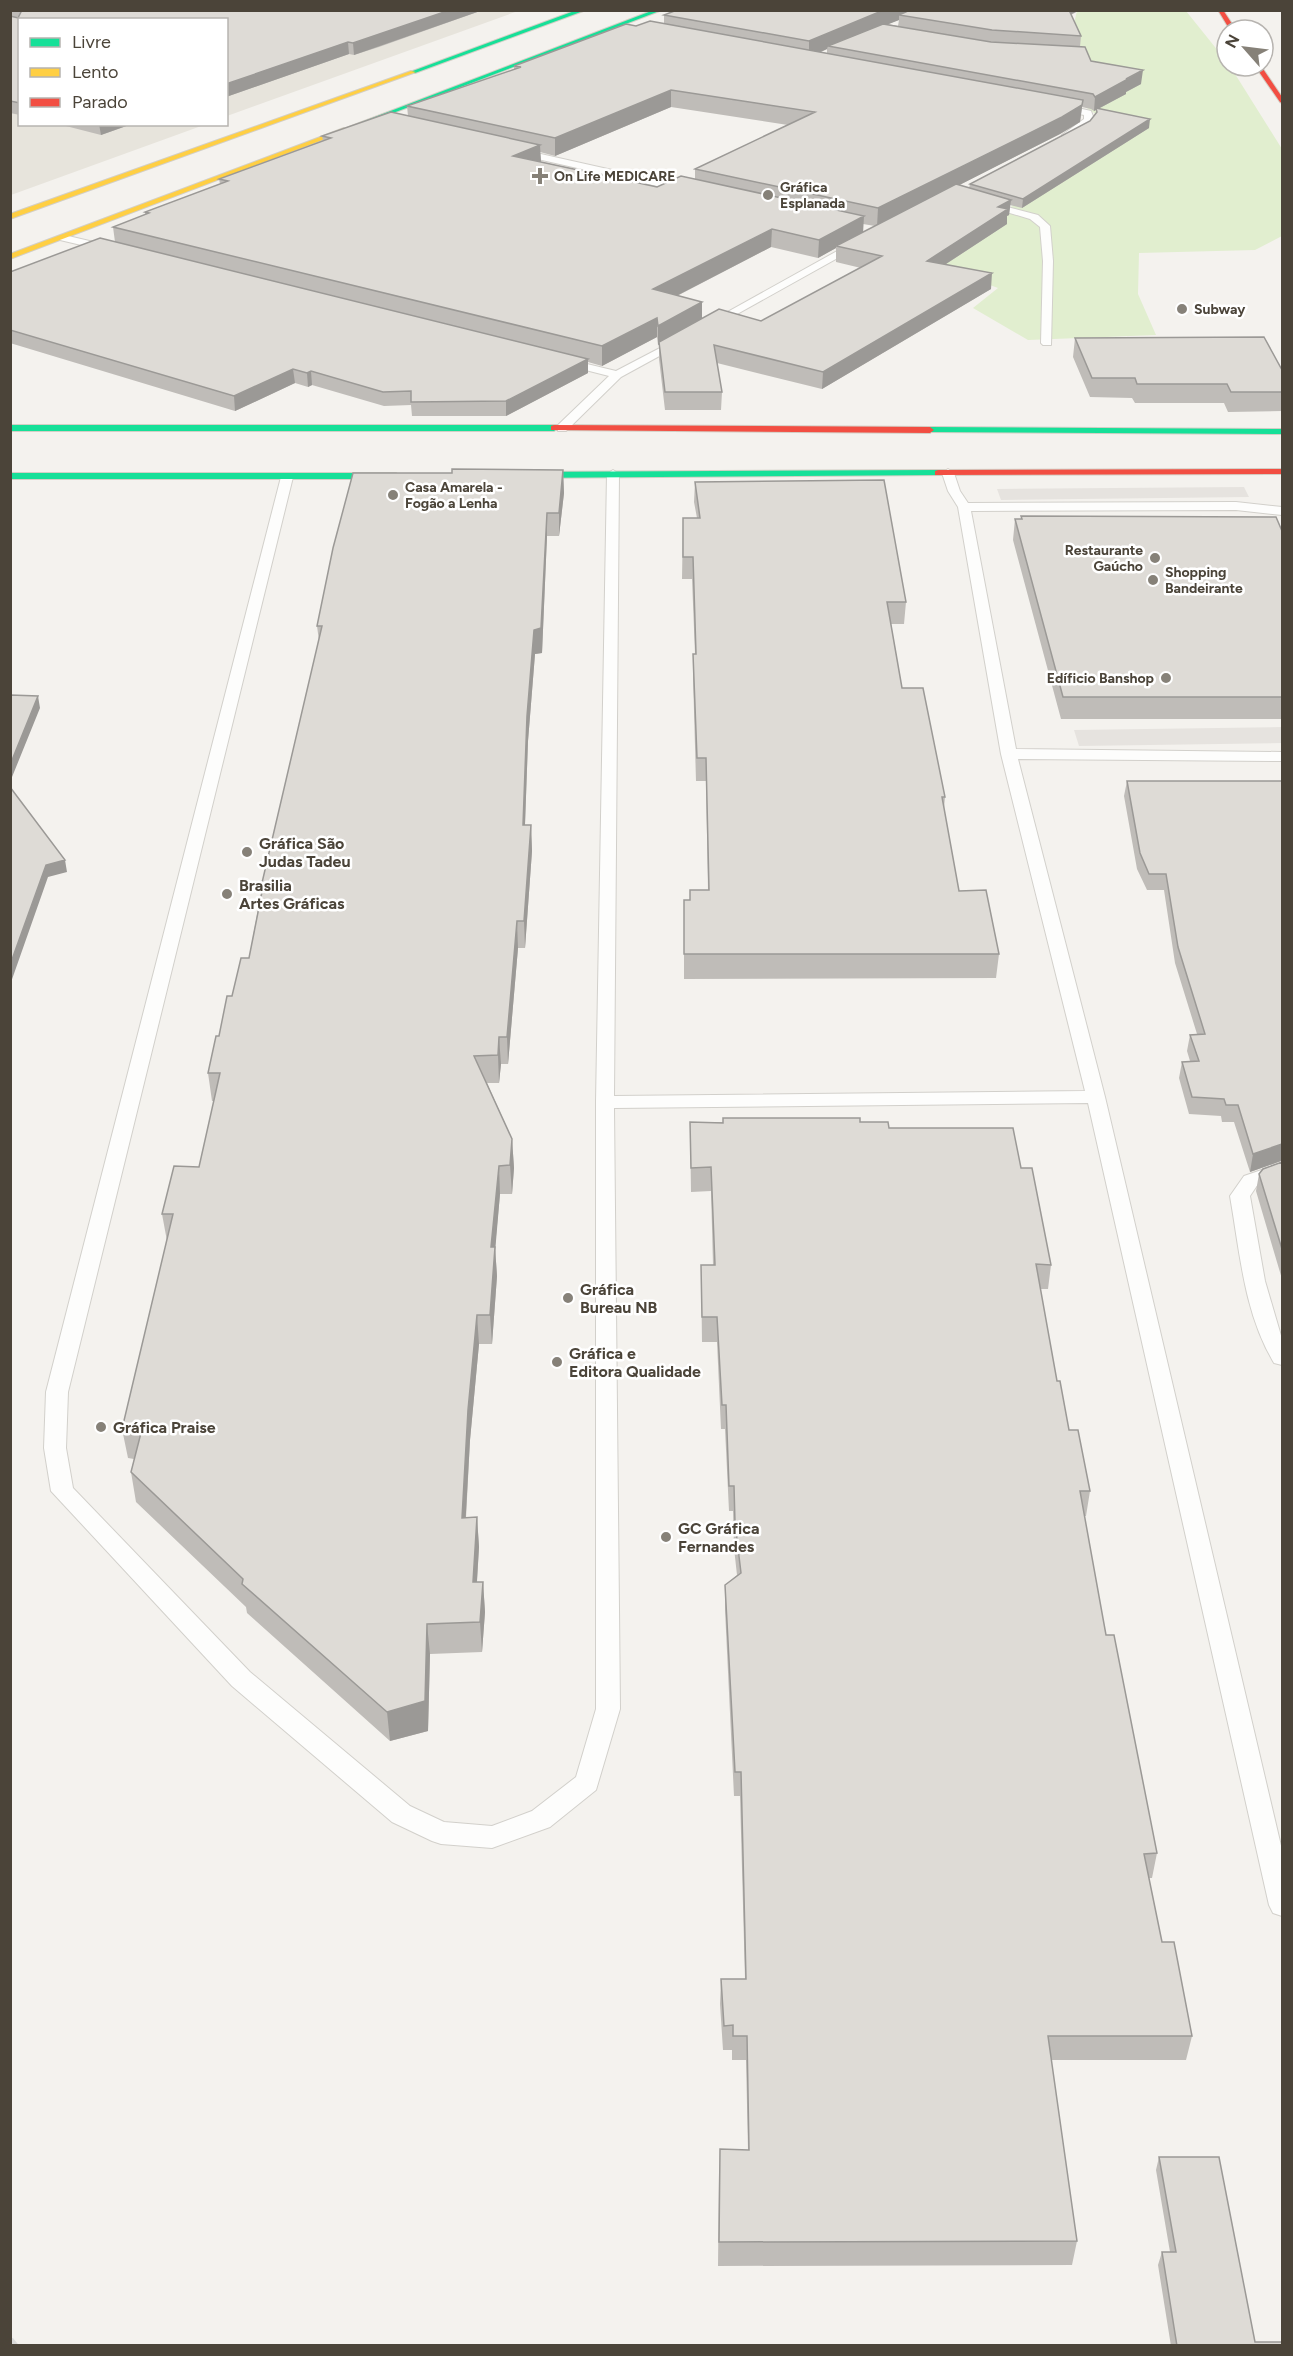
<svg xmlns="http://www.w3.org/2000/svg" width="1293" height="2356" font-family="Figtree,sans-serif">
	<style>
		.residential { fill: #e7e4dc }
		.green { fill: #e1eecf }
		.parking { fill: #e6e3df }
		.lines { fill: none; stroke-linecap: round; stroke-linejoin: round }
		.lane-casing { stroke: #d2d0cb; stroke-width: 2 }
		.fast-casing { stroke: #d3cfc5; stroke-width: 2 }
		.slow-casing { stroke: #d3cfc5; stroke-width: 2 }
		.jam-casing { stroke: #d3cfc5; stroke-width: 2 }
		.lane { fill: #fdfdfc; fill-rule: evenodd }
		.fast { fill: #16e098; fill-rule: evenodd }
		.slow { fill: #ffcf43; fill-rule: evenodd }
		.jam { fill: #f24e42; fill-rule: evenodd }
		.rail { stroke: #dbdbda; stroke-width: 7; stroke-dasharray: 10 10; stroke-linecap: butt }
		.wall { fill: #bfbcb8; fill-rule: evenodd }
		.shaded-wall { fill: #9b9996 }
		.building { fill: #dedbd6; stroke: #9b9996; stroke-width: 1.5 }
		.poi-dot { fill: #868178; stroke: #fff; stroke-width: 2 }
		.labels { text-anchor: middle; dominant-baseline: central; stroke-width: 5; stroke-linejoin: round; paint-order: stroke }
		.far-poi-label { font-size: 14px; font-weight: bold; fill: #4b4439; stroke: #fff; text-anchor: start }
		.poi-label { font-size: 16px; font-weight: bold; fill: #4b4439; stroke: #fff; text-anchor: start }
	</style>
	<rect width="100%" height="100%" fill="#f4f2ee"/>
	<path class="residential" d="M11 11H518L227 116 226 20H20V124L204 125 11 195Z"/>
	<path class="green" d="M1077 11H1186L1227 62V66H1230L1282 149V236L1255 250 1139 253 1138 294 1156 335 1028 340 973 308 998 288 943 268 965 225 1013 206 995 200 1099 116 1009 57 1073 27Z"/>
	<path class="parking" d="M1244 487 1249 497 1001 500 997 489Z
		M1282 727V743L1079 746 1074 730Z"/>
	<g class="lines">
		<g class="lane-casing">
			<path id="lane" d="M1056 103 1091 111 1094 119C1087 129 1074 140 1062 139V135L1084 119V115L1053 108 1052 106Z
				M514 148 688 187 693 190 688 193 511 153V149Z
				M980 200 1038 215 1050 226 1053 261 1051 345H1043L1041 343 1043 261 1040 227 1030 219 980 204Z
				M64 235 115 247 116 249 111 252 60 240V236Z
				M857 240 861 241V245L714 327 710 328 704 325Z
				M681 337 687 340 685 342 621 377 566 431H558V425L609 376 558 363V359L562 358 616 371Z
				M948 469 954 473 960 491 968 503 1236 502 1282 507V515L1236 510 971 511 1016 749 1282 752V761L1018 759 1105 1097 1282 1850V1916L1273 1913 1269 1905 1088 1103 614 1108 620 1709 596 1790 550 1827 492 1848 441 1844 432 1841 392 1822 232 1686 51 1491 44 1448 46 1392 281 477 287 473 293 477 68 1392 66 1448 73 1488 250 1672 410 1806 444 1822 492 1826 532 1811 576 1777 596 1709V1102L607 474 613 470 619 474 614 1096 1085 1091 1001 754 958 507 948 491 942 473Z
				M1282 1163V1176L1258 1184 1250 1196 1265 1281 1282 1339V1365L1274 1363C1244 1313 1240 1253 1230 1196L1244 1176Z"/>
		</g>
		<g class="fast-casing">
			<path id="fast" d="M577 10H586L415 73 410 72Z
				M654 10H662L346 131 341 130Z
				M10 425H554L558 428 554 431H10Z
				M930 427 1282 429V434L927 432 926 430Z
				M938 470 941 471V475L519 478 515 475 519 472Z
				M10 473H396L400 476 396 479H10Z"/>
		</g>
		<g class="slow-casing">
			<path id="slow" d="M411 71 416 72 10 219V214Z
				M344 128 346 131 10 259V254Z"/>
		</g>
		<g class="jam-casing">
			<path id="jam" d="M1218 10H1223L1236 30H1230Z
				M1255 66H1261L1282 97V103L1280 102Z
				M554 425 930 427 934 430 930 433 551 430V426Z
				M938 470 1282 469V474L935 475V471Z"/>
		</g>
		<use href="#lane" class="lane"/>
		<use href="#fast" class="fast"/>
		<use href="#slow" class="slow"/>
		<use href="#jam" class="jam"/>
		<path class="rail" d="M10 2340 15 2346"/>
	</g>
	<path class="wall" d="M10 10H483L379 47 354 55 349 54 226 97V20H20V115L10 113V16L18 17 10 16Z
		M677 10H1080L1071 15 1081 36 1080 47 1091 61 1141 84 1126 92V94L1098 109 1149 128 1022 208 1010 205 1009 215 1007 216V224L946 264 991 289 822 389 717 363 722 392 721 410H665L659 359V344L658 345 657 337 602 366 588 362V373L506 416H412L411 405 384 406 312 385 308 387 295 383 235 411 10 343V272L115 242 113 227 145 215V212L220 184 219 179 323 141 322 136 408 116 407 106 514 70V66L636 26 664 23V15ZM899 20 898 26 887 24ZM827 49V53L821 52ZM671 107 788 125 695 169V179L657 187 541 162 540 152 555 156ZM1082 107 1091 109 1094 111 1096 110V113L1090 121 970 184 969 188 959 185 1060 134 1080 122ZM863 224 875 226 863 233ZM771 247 818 258 836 248V262L861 268 761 321 702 319 677 296Z
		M58 124H132L101 135Z
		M1075 338 1282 370V411L1228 412 1224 403H1135L1132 398 1090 397 1073 357Z
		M563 470 564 493 559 536H547L542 653 535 654 528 741 525 825H531L532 851 525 948H518L508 1064H501L499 1083H487L512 1139 514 1168 512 1194H500L495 1247 497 1276 492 1344H479L470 1440 466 1518 477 1517 479 1547 477 1582H483L485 1612 482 1652 430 1654 428 1731 390 1741 247 1613 246 1607 136 1502 131 1472 134 1459 128 1458 122 1429 167 1241 162 1214 199 1167 214 1101H212L208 1073 219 1036 232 996 249 958 261 893V887L319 641 317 626 452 473Z
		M695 482 906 602 904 624H891L902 688 945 797 944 808 959 891 999 954 996 978 684 979V900H689L708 890 706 781H696L693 676V654H695L692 579H682L683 518H697L694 502Z
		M1021 516 1282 531V719H1061L1013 540 1015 519H1021Z
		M1127 781H1282V1162L1281 1161 1250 1172 1234 1122H1222L1221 1116 1189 1114 1179 1078 1182 1062 1190 1061 1187 1051 1190 1035 1197 1034 1175 963 1164 890H1147L1137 869 1124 796Z
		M690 1122H860L889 1128 1021 1168 1051 1265 1048 1289H1040L1057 1381 1069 1430 1090 1491 1086 1516H1084L1106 1635 1157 1853 1152 1878H1149L1162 1942 1192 2036 1186 2060H1051L1077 2241 1072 2265 718 2266 719 2173 748 2150 746 2060H732V2050H723L720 2004 721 1979H745L740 1796H734L725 1610V1585L737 1575 734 1548 733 1511H729L725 1429H721L717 1342H702L701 1265H713L711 1191 691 1192Z
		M1282 1162V1279L1256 1191 1259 1174Z
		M1159 2157 1255 2342 1282 2346H1171L1158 2265 1162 2252H1170L1156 2170Z"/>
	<path class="shaded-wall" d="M450 10H483L354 55 353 43Z
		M884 10H921L899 15V20L832 47 828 46 827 49 809 57V41Z
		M1053 10H1080L1052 23Z
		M348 42 349 54 226 97V84Z
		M1143 70 1141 84 1126 92V94L1094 111 1095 97Z
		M671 90V107L555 156V138Z
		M1083 100 1080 122 1060 134 877 227 878 208Z
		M1150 119 1149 128 1022 208 1023 199Z
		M99 124H132L101 135Z
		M540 145 541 162 513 156Z
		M1011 200 1009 215 1007 216V224L926 277 927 261 998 207Z
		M864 216 863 234 836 246V248L818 258 819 240Z
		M772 229 771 247 653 308V289Z
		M992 273 991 289 822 389 823 372Z
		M702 302V321L658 345V326Z
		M657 318V337L602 366V346Z
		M588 359V373L506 416V401Z
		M293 369 295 383 235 411 234 396Z
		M311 371 312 385 308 387 307 373Z
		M563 470 564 493 559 536V513Z
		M547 513V536L542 653 535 654 528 741 524 851 523 825 527 716 534 630Z
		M38 696 40 708 10 782V765Z
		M531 825 532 851 525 948 524 921Z
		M65 860 67 872 48 877 10 985V965L46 865Z
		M517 921 518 948 508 1064 507 1037Z
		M499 1037 501 1064 499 1083 498 1055Z
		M512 1139 514 1168 512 1194 510 1165Z
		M1282 1144V1155L1281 1161 1250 1172 1253 1154Z
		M499 1166 500 1194 493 1276 491 1247Z
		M495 1247 497 1276 492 1344 490 1315Z
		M477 1315 479 1344 470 1440 464 1548 462 1518 468 1410Z
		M477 1517 479 1547 475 1612 473 1582Z
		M483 1582 485 1612 482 1652 480 1622Z
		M427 1624 430 1654 428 1731 390 1741 387 1712Z"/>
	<path class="building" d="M22 10H450L353 43 348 42 226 84V20H20V103L10 101V16L18 18Z
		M677 10H884L809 41 664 15Z
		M910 10H1069L1081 36 992 30 899 15Z
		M650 21 1083 100 1082 105 1062 117 878 208 695 169 815 112 671 90 555 138 407 106 521 67 514 66 626 24 636 26Z
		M883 24 991 42 1085 47 1091 61 1143 70 1126 79H1128L1095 97 1093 94 828 46Z
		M1096 108 1150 119 1023 199 970 184 1090 121 1097 112Z
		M391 112 540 145 513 156 657 187 681 176 864 216 819 240 772 229 653 289 702 302 658 326 657 318 602 346 113 227 149 213 145 212 228 181 219 179 331 138 322 136Z
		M956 184 1011 200 998 207 1008 209 927 261 992 273 823 372 714 345 722 392H665L659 342 719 309 761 321 882 256 836 246Z
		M100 238 588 359 506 401 411 402V391L383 392 311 371 307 373 293 369 234 396 10 330V272Z
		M1264 337 1282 370V392H1231L1227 384H1137L1135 378H1092L1075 338Z
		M452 469 563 470 559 513H547L541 628 534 630 527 716 523 825H531L524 921H517L507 1037H499L498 1055 474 1056 512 1139 510 1165 499 1166 491 1247H495L490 1315H477L468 1410 462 1518 477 1517 473 1582H483L480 1622 427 1624 425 1701 387 1712 242 1584 243 1579 131 1472 142 1429H122L173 1214H162L174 1166 199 1167 220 1073H208L216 1036H219L227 996H232L241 958H249L263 887H261L322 626H317L333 548 353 473H452Z
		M884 480 906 602H887L902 688H923L945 797H942L959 891 986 890 999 954H684V900H690V890H709L706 758H697L693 654H696L693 557H683V518H700L695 482Z
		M1021 516 1276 517 1282 531V697H1063L1015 519H1022Z
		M10 695 38 696 10 765Z
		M1127 781H1282V1144L1253 1154 1238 1105H1226L1224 1099 1192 1097 1182 1062 1199 1061 1190 1035 1205 1034 1178 947 1166 874H1149L1140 853Z
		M10 787 65 860 46 865 10 965Z
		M723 1118H860V1122H888L889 1128H1013L1021 1168H1032L1051 1265 1036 1264 1057 1381H1060L1069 1430H1078L1090 1491H1080L1106 1635H1114L1157 1853 1144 1854 1162 1942H1174L1192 2036H1048L1077 2241 719 2242 720 2149 749 2150 747 2036H733V2025L724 2026 721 1979H746L741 1772H735L725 1585 741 1573 735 1523 734 1486H729L726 1405H722L717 1317H702L701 1265H715L711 1167 691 1168 690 1122 723 1123Z
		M1282 1162V1249L1259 1174 1263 1169Z
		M1159 2157H1219L1255 2342H1282V2346H1177L1162 2252H1176Z"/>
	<g class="poi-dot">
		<path d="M537 167h6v6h6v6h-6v6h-6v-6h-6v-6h6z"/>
		<circle cx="768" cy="195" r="6"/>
		<circle cx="1182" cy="309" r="6"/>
		<circle cx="393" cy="495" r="6"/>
		<circle cx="1155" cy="558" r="6"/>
		<circle cx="1153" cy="580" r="6"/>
		<circle cx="1166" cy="678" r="6"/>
		<circle cx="247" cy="852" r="6"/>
		<circle cx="227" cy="894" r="6"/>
		<circle cx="568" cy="1298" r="6"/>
		<circle cx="557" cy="1362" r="6"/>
		<circle cx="101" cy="1427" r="6"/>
		<circle cx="666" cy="1537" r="6"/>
	</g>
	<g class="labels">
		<g class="far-poi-label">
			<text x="554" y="176">On Life MEDICARE</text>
			<text x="780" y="187">Gráfica<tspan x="780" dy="16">Esplanada</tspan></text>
			<text x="1194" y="309">Subway</text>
			<text x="405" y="487">Casa Amarela -<tspan x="405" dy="16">Fogão a Lenha</tspan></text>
			<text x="1143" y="550" text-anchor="end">Restaurante<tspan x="1143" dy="16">Gaúcho</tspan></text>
			<text x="1165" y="572">Shopping<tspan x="1165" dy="16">Bandeirante</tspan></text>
			<text x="1154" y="678" text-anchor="end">Edíficio Banshop</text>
		</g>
		<g class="poi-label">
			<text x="259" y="843">Gráfica São<tspan x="259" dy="18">Judas Tadeu</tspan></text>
			<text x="239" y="885">Brasilia<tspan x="239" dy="18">Artes Gráficas</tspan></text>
			<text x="580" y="1289">Gráfica<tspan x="580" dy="18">Bureau NB</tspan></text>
			<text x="569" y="1353">Gráfica e<tspan x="569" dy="18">Editora Qualidade</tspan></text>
			<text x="113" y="1427">Gráfica Praise</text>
			<text x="678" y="1528">GC Gráfica<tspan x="678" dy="18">Fernandes</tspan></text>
		</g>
	</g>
	<rect width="1293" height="2356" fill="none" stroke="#4b4439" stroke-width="24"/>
	<rect x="18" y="18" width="210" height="108" fill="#ffffff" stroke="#b7b4b0" stroke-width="1.5"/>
	<rect x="30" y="38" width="30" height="9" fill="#16e098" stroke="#b7b4b0" stroke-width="1.5"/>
	<text x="72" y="48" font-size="18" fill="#4b4439">Livre</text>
	<rect x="30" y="68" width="30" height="9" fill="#ffcf43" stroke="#b7b4b0" stroke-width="1.5"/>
	<text x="72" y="78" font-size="18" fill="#4b4439">Lento</text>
	<rect x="30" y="98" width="30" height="9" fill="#f24e42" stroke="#b7b4b0" stroke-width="1.5"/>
	<text x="72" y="108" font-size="18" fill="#4b4439">Parado</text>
	<g transform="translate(1245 48) rotate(298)"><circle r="28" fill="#ffffff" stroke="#b7b4b0" stroke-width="1.5"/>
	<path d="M0-4.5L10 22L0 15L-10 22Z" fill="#868178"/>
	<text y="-9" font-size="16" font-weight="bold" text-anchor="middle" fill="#4b4439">N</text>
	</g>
</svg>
